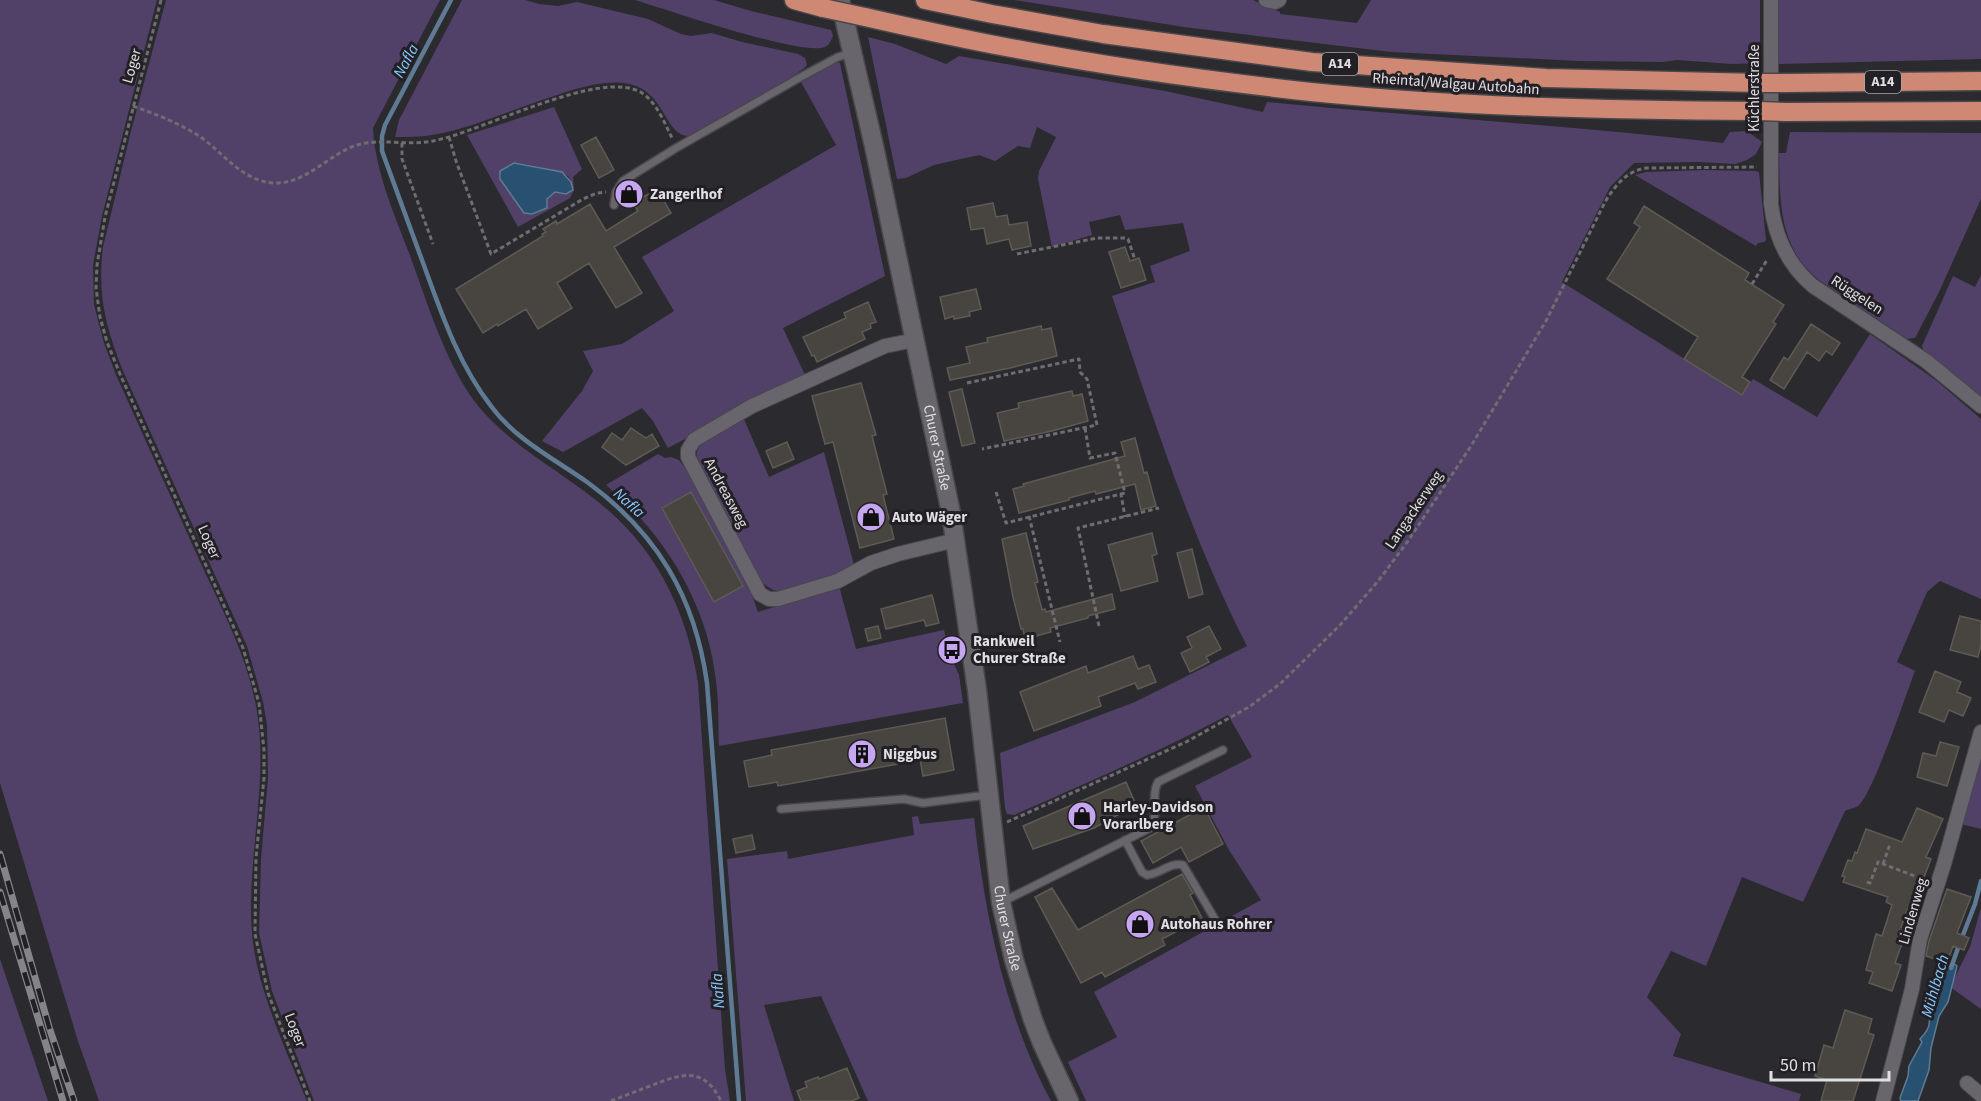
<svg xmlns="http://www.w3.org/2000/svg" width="1981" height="1101" font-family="'Source Sans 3',sans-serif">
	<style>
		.green { fill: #514169; fill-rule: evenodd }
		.water { fill: #275071; stroke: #5e7b93; stroke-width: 1.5 }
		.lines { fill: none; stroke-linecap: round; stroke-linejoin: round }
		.stream { stroke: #5e7b93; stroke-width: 4.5 }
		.building { fill: #48443f; stroke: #5e5b55; stroke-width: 1.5 }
		.lane-casing { stroke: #49474c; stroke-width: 10 }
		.street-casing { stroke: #49474c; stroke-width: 16 }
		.secondary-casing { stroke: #49474c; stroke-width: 21 }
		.highway-casing { stroke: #49474c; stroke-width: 21 }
		.path { stroke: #6e6d71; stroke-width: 3; stroke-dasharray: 4.5 3; stroke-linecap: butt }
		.lane { stroke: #68666c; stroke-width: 7 }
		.street { stroke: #68666c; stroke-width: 14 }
		.secondary { stroke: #68666c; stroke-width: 18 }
		.highway { stroke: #ce8873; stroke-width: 18 }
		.rail-casing { stroke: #858488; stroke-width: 7 }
		.rail { stroke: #222025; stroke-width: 4.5; stroke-dasharray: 14; stroke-linecap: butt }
		.highway-bridge-casing { stroke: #49474c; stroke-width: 21; stroke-linecap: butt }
		.highway-bridge { stroke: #ce8873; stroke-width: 18 }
		.labels { text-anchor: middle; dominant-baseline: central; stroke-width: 6; stroke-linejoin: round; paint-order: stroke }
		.shield { fill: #222025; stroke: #a7a6a9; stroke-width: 1.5 }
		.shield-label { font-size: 14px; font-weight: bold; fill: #e0dfe2 }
		.street-label { font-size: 15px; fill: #e0dfe2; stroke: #222025 }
		.poi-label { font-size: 15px; font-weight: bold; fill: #e0dfe2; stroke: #222025; text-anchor: start }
		.water-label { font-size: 16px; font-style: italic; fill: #86c8fe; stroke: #222025 }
	</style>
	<rect width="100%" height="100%" fill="#2b2a2f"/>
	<path class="green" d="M0 0H157L102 216 93 265 94 305 104 343 116 375C145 439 173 502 202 566 223 611 247 657 256 706 270 781 246 857 252 933 256 986 286 1051 307 1101H99L78 1041 0 783Z
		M166 0H440L373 128C375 171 394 213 409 253 428 304 449 377 487 416 523 454 569 476 608 510 660 555 688 617 698 683L725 1069 730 1101H314L272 991 259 933 261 859 268 778 267 725 263 702 247 646 123 371C106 328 97 295 103 247L131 131Z
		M462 0H525L539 4 558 6 577 2 648 19 681 34 691 36 712 33 742 42 798 54 805 58 807 65C800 75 701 132 687 136 663 133 665 87 623 83 596 80 567 92 542 100 506 112 469 129 432 135 420 137 407 137 395 137L399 120Z
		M635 0H714L751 11 831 30 833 36C831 41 829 45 825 47 803 57 665 9 635 0Z
		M1014 0H1253L1280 12V14L1357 23 1371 0H1760V63L1732 64 1677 60 1663 62 1579 61 1391 52 1184 27Z
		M1779 0H1981V59L1779 64Z
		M868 37 895 44 946 64 959 56 1165 91 1263 112 1267 102C1419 117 1571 125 1723 143L1730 132 1747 131 1762 142 1756 154 1747 160 1735 164 1698 162 1634 163 1610 187 1562 282 1742 395 1753 379 1817 417 1870 334 1937 381 1981 419V599L1940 581 1927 592 1897 662 1915 671C1907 692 1872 796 1858 806 1855 808 1849 809 1845 811L1803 902 1742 877 1706 966 1671 951 1647 997 1681 1034 1673 1056 1801 1094 1799 1101H1086L1068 1062 1117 1037 1094 992 1261 900 1229 850 1195 786 1252 757 1228 715C1159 752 1086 783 1014 815L1007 814 1005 808 1000 753 1135 702 1247 646C1190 535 1152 414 1112 296L1155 282 1150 266 1190 251 1183 223 1125 230 1120 215 1089 222 1092 235 1052 247 1038 179 1039 171 1056 137 1037 127 1030 148 1018 146 995 161 979 155 934 165 906 178 897 179Z
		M837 62 840 63 841 68 885 276 783 328 805 375 668 448 653 421 642 408 563 452 542 441 582 391 593 371 583 351 622 344 674 311 642 257 836 145 801 82Z
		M554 107 582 169 573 177 574 190 570 198 518 227 467 135ZM514 163C524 163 561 171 568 176 571 180 572 186 573 190L566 194 555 192 524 213 500 171Z
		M1790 132 1981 133V199L1939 292 1915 338 1907 339 1819 280C1778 248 1780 200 1779 153H1786Z
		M1704 170 1756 171 1759 172 1766 240 1764 242 1758 243 1756 246 1635 175 1646 172Z
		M1981 275V398L1924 352 1922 346 1953 276 1975 287Z
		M743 417 769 477 824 452 854 565 834 575 781 592 773 590 762 583 698 465C695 456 696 449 703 442Z
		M658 454 665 458 671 457 679 460 692 477 745 575 758 612 839 586 856 649 944 630 949 653 959 675 963 703 719 746C718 724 719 702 716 681 708 605 665 534 606 485Z
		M1981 750V829L1961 824Z
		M918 816 920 824 974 818C985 915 1004 1013 1051 1101H868L821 996 764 1005 794 1101H746L727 859 787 851 788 859 914 835 912 817Z
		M1981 908V1009L1950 987 1970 947Z
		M0 959 48 1101H0Z"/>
	<path class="water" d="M514 163 562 172 571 182 573 190 566 194 555 192 547 199V208L532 214 524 213 500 179V171Z
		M1953 963 1957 966 1948 1002 1939 1016 1931 1048 1929 1070 1918 1101H1901L1900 1098 1908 1076 1909 1066 1922 1042 1920 1039C1925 1034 1931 1026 1929 1018L1946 971 1949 965Z"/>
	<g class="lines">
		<path class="stream" d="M451 0 385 125 382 136V151C397 191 411 231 426 271 443 318 460 366 491 406 516 440 553 458 587 482 657 533 695 597 707 683L739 1101
			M1963 935 1975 904 1981 881
			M1951 968 1958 948"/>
	</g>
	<path class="building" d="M596 137 614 170 599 178 581 145Z
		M657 189 671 213 614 247 642 293 616 308 589 263 557 283 572 308 538 329 526 309 498 326 497 324 483 333 456 289 543 236 542 234 546 232 543 229 556 221 557 224 590 204 606 231 638 211 633 203Z
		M993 203 996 217 1007 215 1009 225 1027 222 1031 246 1012 250 1009 239 987 244 984 228 971 230 967 208Z
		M1644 206 1749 273 1745 280 1784 305 1773 322 1776 324 1742 377 1750 382 1742 395 1684 359 1698 337 1607 279 1640 227 1634 223Z
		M1125 247 1130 261 1139 258 1146 280 1121 288 1109 252Z
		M976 289 981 309 969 312 970 316 954 319V316L945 319 940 297Z
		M868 302 876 322 870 324 871 328 862 332 865 339 817 362 814 355 812 356 803 337 846 318 844 313Z
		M1811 324 1840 343 1832 355 1826 351 1819 361 1807 352 1784 389 1770 380 1784 357 1788 360Z
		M1041 326 1042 330 1051 328 1057 356 1010 368 950 380 947 368 970 363 966 347 988 342 987 338Z
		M861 383 876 435 872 436 887 494 883 495 894 539 860 548 833 442 825 444 812 396Z
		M962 389 975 443 962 446 949 392Z
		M1072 391 1073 396 1082 394 1088 421 1052 431 1004 441 997 413 1019 408 1018 403Z
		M631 428 646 438 652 434 659 446 626 465 602 447 612 433 622 440Z
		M1135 438 1144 473 1147 472 1156 506 1141 510 1135 484 1096 494 1095 491 1069 498V500L1019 513 1013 489 1024 486 1023 484 1125 456 1121 442Z
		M787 442 794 459 773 468 766 451Z
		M691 492 743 586 714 602 662 508Z
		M1026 533 1038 582 1035 583 1042 610 1045 609 1046 612 1112 594 1115 609 1088 616V618L1050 628 1051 632 1025 639 1023 629H1021L1013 597 1002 539Z
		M1152 533 1157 554 1152 556 1158 581 1121 591 1108 545Z
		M1192 549 1203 594 1189 598 1177 553Z
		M932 595 939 623 926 626 924 620 886 629 881 609Z
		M1960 616 1981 621V645L1978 657 1950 650Z
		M878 626 881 638 868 641 865 629Z
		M1209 626 1221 649 1206 657 1209 662 1190 672 1181 653 1192 648 1187 637Z
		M1133 656 1138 669 1149 665 1156 682 1138 689 1135 683 1098 697 1101 706 1034 731 1020 692 1086 666 1088 673Z
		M1935 671 1961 682 1957 692 1971 698 1963 716 1949 710 1944 722 1919 712Z
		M945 718 954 770 923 776 920 760 778 786 777 782 749 787 744 761 772 755 771 750Z
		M1940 742 1959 747 1947 786 1917 777 1923 753 1936 756Z
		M1126 782 1136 805 1094 828 1033 849 1023 826Z
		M1204 807 1223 844 1189 862 1181 847 1153 863 1141 841Z
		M1917 808 1943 819 1926 857 1931 859 1924 877 1920 876 1901 927 1907 930 1895 963 1901 965 1892 991 1869 983 1873 972 1866 970 1876 934 1882 936 1892 905 1886 902 1888 897 1843 882 1845 877 1842 876 1848 860 1852 861 1855 852 1857 853 1866 829 1902 842Z
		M752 835 755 849 736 853 733 839Z
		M1182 874 1193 893 1190 895 1202 918 1162 939 1165 945 1105 977 1102 972 1081 983 1035 897 1052 888 1078 930Z
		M1947 889 1971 897 1957 933 1969 938 1964 950 1953 946 1947 963 1926 956 1929 941Z
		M1845 1010 1872 1019 1868 1033 1874 1035 1853 1101H1821L1827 1080 1815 1076 1824 1045 1833 1048Z
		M847 1068 859 1098 851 1101H801L797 1091 807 1087 805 1082 818 1077 819 1079Z"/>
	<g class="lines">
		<g class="lane-casing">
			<path id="lane" d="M614 205 616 192 623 181 676 148 799 78 838 57 851 53
				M781 809 904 799 923 803 987 795
				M1125 840 1142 872 1147 875C1160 874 1170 862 1183 865L1216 921 1206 926
				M1002 902 1150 828C1160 815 1150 796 1158 782L1223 750"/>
		</g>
		<g class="street-casing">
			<path id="street" d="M1266 0 1275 2 1279 0
				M1771 0V204C1775 237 1787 264 1813 286L1926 361 1981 406
				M915 340 885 346 752 406 694 440 688 450V457L760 594 769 599H778L838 581 871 563 898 554 956 540
				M1967 1083 1981 1095
				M1883 1101 1912 989 1920 939 1944 864 1981 732"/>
		</g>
		<g class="secondary-casing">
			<g id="secondary">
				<path id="s1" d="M840 0 874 146 951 513 977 690 1001 902 1014 960 1033 1020 1042 1043 1069 1101"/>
			</g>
		</g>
		<g class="highway-casing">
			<path id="highway" d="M794 0 823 8
				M925 0 992 14 1103 34 1312 62 1546 78 1759 83
				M865 17C913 28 962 39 1011 48 1110 67 1211 81 1311 92 1460 107 1609 110 1759 111
				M1786 83 1981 81
				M1785 112 1981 111"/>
		</g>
		<path class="path" d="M161 0 105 217 97 265 96 288 100 317 107 342 120 374 243 648 259 703 264 750V778L256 858 255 934 268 993 310 1101
			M133 106C155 114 176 122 196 134 222 150 241 182 275 183 306 184 329 154 357 145 381 138 408 146 433 141 482 132 601 67 642 93 657 103 664 122 672 138
			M449 137 456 161 491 254 583 199 597 193 606 192
			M402 143V159L433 244
			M1017 254 1097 238H1126L1128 239 1135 260
			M1752 284 1767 260
			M967 383 1079 359 1080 372 1087 379 1097 425 982 449
			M1085 428 1090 458 1115 453 1125 493 1121 494
			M996 492 1006 523 1121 494 1125 517
			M1029 516 1060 642
			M1099 626 1078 528 1159 508
			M1007 822 1186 742 1249 707 1281 683 1341 624 1379 580 1408 541 1471 446 1546 321 1605 202C1615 186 1626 171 1646 168L1757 167
			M1883 864 1889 847H1888
			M1867 882 1870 883 1878 862 1925 880
			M611 1101C624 1096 637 1091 650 1086 681 1074 703 1065 721 1101"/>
		<use href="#lane" class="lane"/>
		<use href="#street" class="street"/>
		<use href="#secondary" class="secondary"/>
		<use href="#highway" class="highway"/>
		<g class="rail-casing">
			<path id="rail" d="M0 854 49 1027 74 1101
				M0 892 63 1101"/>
		</g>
		<use href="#rail" class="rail"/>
		<g class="highway-bridge-casing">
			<path id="highway-bridge" d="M823 8 865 17
				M1759 83H1786
				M1759 111 1785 112"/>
		</g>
		<use href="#highway-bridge" class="highway-bridge"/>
	</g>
	<defs>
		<g id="shop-disc" transform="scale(1.5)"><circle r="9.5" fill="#c6a6f0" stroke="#222025"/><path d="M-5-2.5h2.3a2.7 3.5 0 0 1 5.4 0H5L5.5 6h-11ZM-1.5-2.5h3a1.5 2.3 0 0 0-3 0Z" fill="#111"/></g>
		<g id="bus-disc" transform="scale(1.5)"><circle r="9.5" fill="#c6a6f0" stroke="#222025"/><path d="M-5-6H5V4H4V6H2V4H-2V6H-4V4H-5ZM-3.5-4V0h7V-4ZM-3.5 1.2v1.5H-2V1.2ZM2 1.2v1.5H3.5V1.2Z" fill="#111"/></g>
		<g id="building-disc" transform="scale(1.5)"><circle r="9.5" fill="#c6a6f0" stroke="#222025"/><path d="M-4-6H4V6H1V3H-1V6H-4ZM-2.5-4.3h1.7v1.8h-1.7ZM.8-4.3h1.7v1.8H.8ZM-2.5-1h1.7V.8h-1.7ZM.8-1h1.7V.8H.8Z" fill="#111"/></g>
	</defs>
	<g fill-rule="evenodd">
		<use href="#shop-disc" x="629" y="194"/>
		<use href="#shop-disc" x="871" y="517"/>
		<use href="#bus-disc" x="952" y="650"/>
		<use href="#building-disc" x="862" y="754"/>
		<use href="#shop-disc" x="1082" y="816"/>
		<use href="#shop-disc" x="1140" y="924"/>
	</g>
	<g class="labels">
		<g class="shield">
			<rect x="1322" y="53" width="36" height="22" rx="4.5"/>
			<rect x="1865" y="71" width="36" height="22" rx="4.5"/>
		</g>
		<g class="shield-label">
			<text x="1340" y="64">A14</text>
			<text x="1883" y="82">A14</text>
		</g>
		<g class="street-label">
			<text transform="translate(132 66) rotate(-74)">Loger</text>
			<text transform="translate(1456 84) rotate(4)">Rheintal/Walgau Autobahn</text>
			<text transform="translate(1754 88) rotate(-90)">Küchlerstraße</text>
			<text transform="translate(1857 295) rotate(33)">Rüggelen</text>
			<text stroke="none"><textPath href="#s1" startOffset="458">Churer Straße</textPath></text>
			<text transform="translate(726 493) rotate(62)">Andreasweg</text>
			<text transform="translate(1414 510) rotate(-56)">Langackerweg</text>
			<text transform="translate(209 542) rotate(66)">Loger</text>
			<text transform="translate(1913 911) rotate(-74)">Lindenweg</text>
			<text stroke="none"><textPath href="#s1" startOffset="944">Churer Straße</textPath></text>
			<text transform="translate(295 1030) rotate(69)">Loger</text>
		</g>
		<g class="poi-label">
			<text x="650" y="194">Zangerlhof</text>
			<text x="892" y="517">Auto Wäger</text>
			<text x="973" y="641">Rankweil<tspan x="973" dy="17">Churer Straße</tspan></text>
			<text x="883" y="754">Niggbus</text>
			<text x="1103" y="807">Harley-Davidson<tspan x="1103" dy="17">Vorarlberg</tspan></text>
			<text x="1161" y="924">Autohaus Rohrer</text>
		</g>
		<g class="water-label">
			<text transform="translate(406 61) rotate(-62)">Nafla</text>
			<text transform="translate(629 503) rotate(42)">Nafla</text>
			<text transform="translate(1935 986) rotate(-74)">Mühlbach</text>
			<text transform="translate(718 991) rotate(-94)">Nafla</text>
		</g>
	</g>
	<path d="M1771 1071v9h118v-9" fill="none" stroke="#e0dfe2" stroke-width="3"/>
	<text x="1780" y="1071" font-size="18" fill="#e0dfe2" stroke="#222025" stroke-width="4.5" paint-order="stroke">50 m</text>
</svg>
